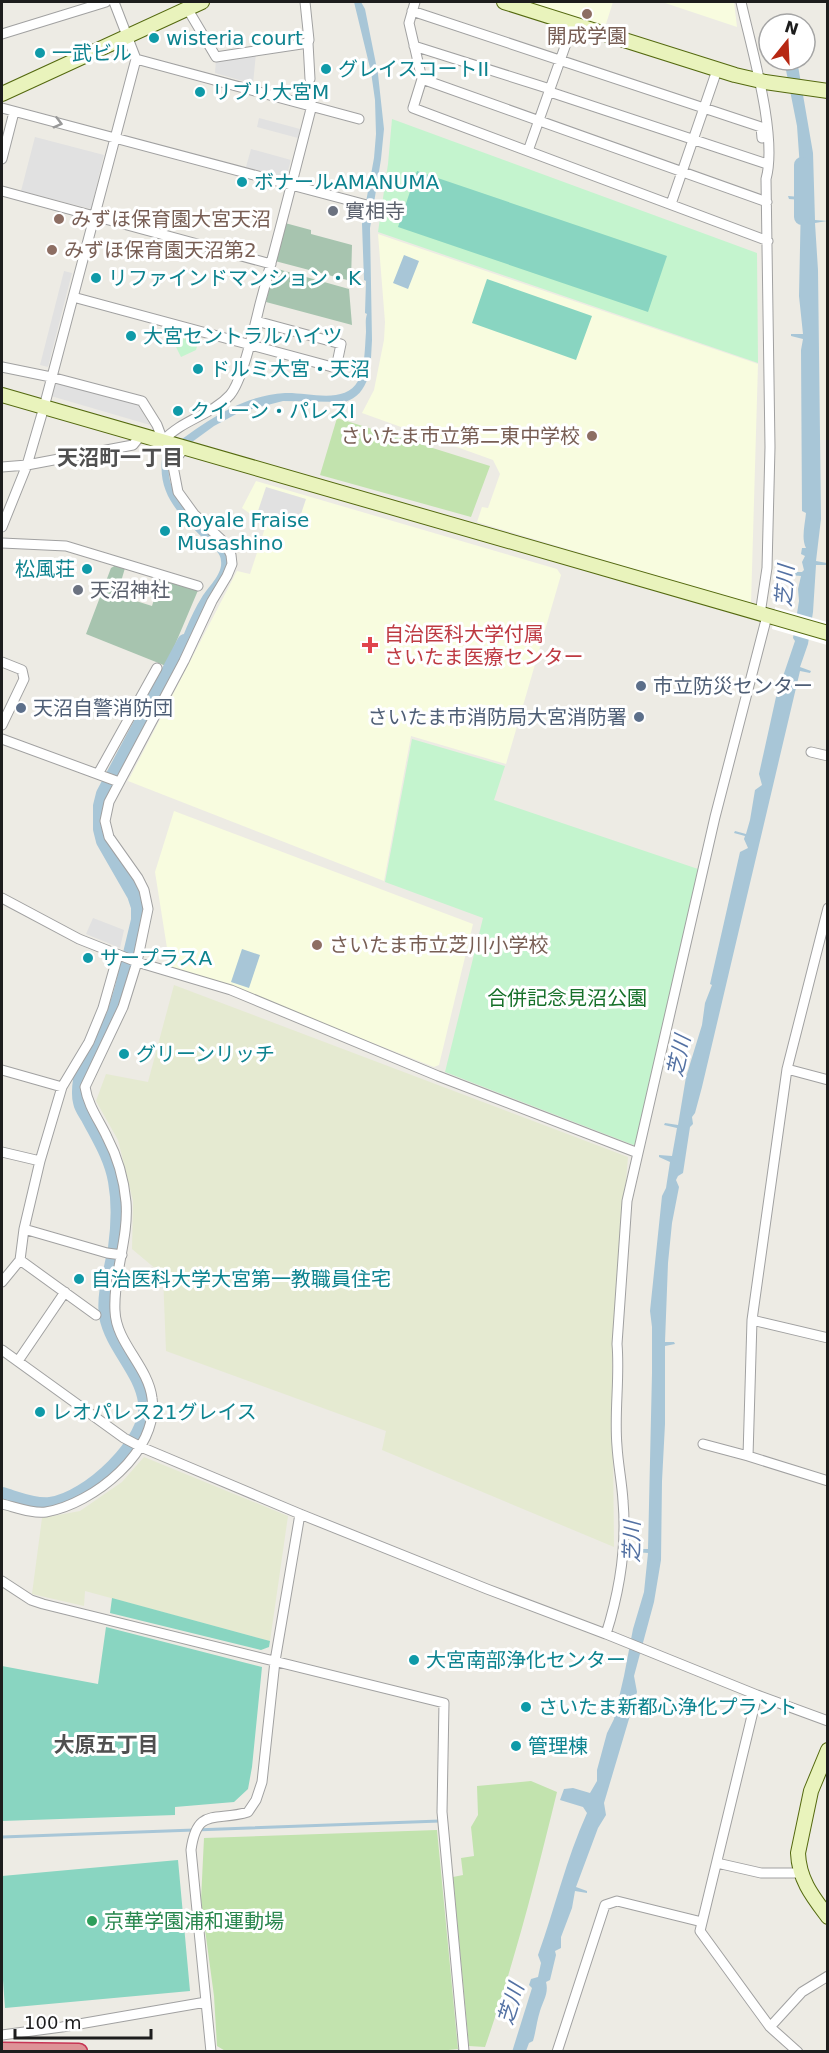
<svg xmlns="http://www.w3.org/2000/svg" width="829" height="2053" font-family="'DejaVu Sans','Noto Sans JP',sans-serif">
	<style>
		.education { fill: #f8fcdf }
		.farmland { fill: #e5ead1 }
		.grass { fill: #c2e3ae }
		.cemetery { fill: #a7c4af }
		.park { fill: #c4f4ce }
		.pitch { fill: #89d5c1 }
		.parking { fill: #e1e1e1 }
		.water { fill: #a8c6d7 }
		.pier { fill: #fff }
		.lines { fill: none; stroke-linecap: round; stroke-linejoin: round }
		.stream { stroke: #a8c6d7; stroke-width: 3 }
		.river { stroke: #a8c6d7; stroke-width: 16 }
		.street-casing { stroke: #a1a1a1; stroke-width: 11 }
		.secondary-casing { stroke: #54690f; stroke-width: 16 }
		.highway-casing { stroke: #c73555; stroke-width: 19 }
		.street { stroke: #fff; stroke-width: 9 }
		.secondary { stroke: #e9f3bc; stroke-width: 14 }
		.highway { stroke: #de9397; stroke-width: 16 }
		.oneway { stroke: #999 }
		.education-dot { fill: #8d6e63; stroke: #fff; stroke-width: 2 }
		.culture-dot { fill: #0f9aa8; stroke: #fff; stroke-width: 2 }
		.worship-dot { fill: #6b7280; stroke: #fff; stroke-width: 2 }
		.health-dot { fill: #e0444e; stroke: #fff; stroke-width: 2 }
		.service-dot { fill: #5c6f8a; stroke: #fff; stroke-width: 2 }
		.leisure-dot { fill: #2e9e5b; stroke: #fff; stroke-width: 2 }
		.labels { text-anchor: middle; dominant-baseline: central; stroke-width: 6; stroke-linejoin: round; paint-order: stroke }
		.education-label { font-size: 20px; fill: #785e54; stroke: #fff; text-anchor: start }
		.culture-label { font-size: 20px; fill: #0d838f; stroke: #fff; text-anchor: start }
		.worship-label { font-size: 20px; fill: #5b616d; stroke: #fff; text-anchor: start }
		.health-label { font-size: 20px; fill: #be3a42; stroke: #fff; text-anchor: start }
		.service-label { font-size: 20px; fill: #4e5e75; stroke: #fff; text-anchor: start }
		.park-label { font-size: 20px; fill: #167029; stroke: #fff }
		.leisure-label { font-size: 20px; fill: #27864d; stroke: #fff; text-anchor: start }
		.neighbourhood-label { font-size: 21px; font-weight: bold; fill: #505050; stroke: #fff }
		.water-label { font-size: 21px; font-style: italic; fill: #5371a3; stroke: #fff }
	</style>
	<rect width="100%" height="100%" fill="#edebe4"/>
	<path class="education" d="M526 2H613L605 27Z
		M662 2H734L737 27Z
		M378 234 758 364 751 604 477 522 482 507 488 508 500 474 493 460 362 413 374 390 384 340 385 322Z
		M256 481 557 569 561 575 506 764 411 736 384 881 128 781 237 571 250 574 266 525 242 508Z
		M174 811 473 924 439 1065 434 1067 218 982 170 967 155 872Z"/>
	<path class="farmland" d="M174 985 628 1157 612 1348 614 1547 382 1450 386 1431 166 1351 163 1275 132 1249 133 1201 118 1140 96 1101 106 1074 148 1082Z
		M144 1457 288 1516 270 1641 85 1591 84 1606 32 1594 42 1518 80 1511 122 1482Z"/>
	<path class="grass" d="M337 418 490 466 471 517 320 475Z
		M531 1781 557 1792C536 1878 514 1964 485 2047L469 2046 453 1877 463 1875 461 1858 474 1856 471 1827 478 1815 477 1786Z
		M437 1830 458 2049 429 2052H227L217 2046 214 1996 201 1900 204 1838Z"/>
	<path class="cemetery" d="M285 223 311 230V234L352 245 351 281 275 261Z
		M274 268 349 289 352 325 266 302Z
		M116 565 125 568 117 595 152 606 160 579 199 588 166 666 86 634 111 568Z"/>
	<path class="park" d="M392 119 757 253 758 363 378 232 388 164Z
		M166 327 199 334 200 336 196 350 181 357Z
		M412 739 505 766 494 800 701 870 636 1146 445 1072 483 918 385 882Z"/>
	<path class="pitch" d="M417 171 667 256 648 312 398 227Z
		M487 279 592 316 576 360 472 323Z
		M112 1598 270 1641 269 1647 261 1650 110 1613Z
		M106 1627 262 1667 252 1767 248 1789 234 1802 175 1807V1815L2 1821V1666L98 1684Z
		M178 1860 190 1991 5 2008 2 1966V1876Z"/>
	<path class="parking" d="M256 53 253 84 215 73 216 59Z
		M259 118 300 129 298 138 257 127Z
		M35 137 104 155 91 209 21 191Z
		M251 149 291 160 286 178 246 167Z
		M64 271 72 273 48 367 40 365Z
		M57 382 138 405 150 425 51 396 54 384Z
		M266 487 306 499 298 523 258 511Z
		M93 918 124 930 120 948 86 934Z"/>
	<path class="water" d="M354 2H361L365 9 378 74 384 129 381 159 370 228 372 340 371 358 368 361V371L366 373 368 377C364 390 357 398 345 402L283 401 240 412 214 426 170 458C158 510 228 525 228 567L180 663 174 660C182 639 190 616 202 597 208 587 223 574 221 561 221 553 213 548 208 543 181 516 155 495 163 453 200 426 237 396 285 393 308 392 345 405 358 381 365 371 365 344 366 332 366 325 365 320 367 314L365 313 366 281 364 280 362 224 374 158 376 134 375 100 371 72Z
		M784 60H797L813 153 815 220 827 221 815 223 818 270 821 519 816 561 827 563V565H816L813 612 808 644 800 667 811 671 810 673 800 671 702 1087 695 1113 692 1117 693 1124 690 1127 683 1173 678 1176 676 1180 679 1187 672 1223 668 1263 665 1342H674L675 1344 665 1346V1424L662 1481 661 1560 654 1602 634 1676 637 1692 604 1803 606 1815 598 1828 576 1887 587 1891V1893L575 1891 572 1908 561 1937V1948L555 1951 556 1955 550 1980 546 1982C549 1993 543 2001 540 2011 537 2020 536 2031 533 2041L529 2043 526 2051 512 2052 532 1988 529 1985 531 1979 538 1977 541 1963 538 1955C555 1908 566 1859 587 1813L583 1807 560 1800 564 1789 573 1788 590 1793 597 1781V1770L607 1733 614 1719 624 1676 633 1629 644 1592 648 1553 635 1552V1549H648L652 1373V1327L650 1311 662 1196 666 1188 670 1162 659 1157V1155L672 1156 677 1128 664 1125 665 1123 678 1125 686 1077 702 1025 705 1003 712 985 710 984 740 852 748 848 744 839 745 836 734 833 735 831 746 834 750 820 755 790 762 785 759 774 776 697 795 641 793 638 799 601 798 589 801 576 789 575 790 572H802L804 570 802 562 805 556 801 554 802 548H806C801 539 805 524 806 513L802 511 801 350 803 339 791 336V334H803L799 296 801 200 789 199 788 196 801 197 804 190 801 182 797 126Z
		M404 255 419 261 408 289 393 283Z
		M242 949 260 955 249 988 231 982Z"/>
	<path class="pier" d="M775 607 827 622V645L772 629Z"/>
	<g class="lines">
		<path class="stream" d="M2 1837 440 1821"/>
		<path class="river" d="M802 165V217
			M2 1495C16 1499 35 1507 50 1505 87 1501 152 1441 146 1402 142 1371 113 1347 107 1316 104 1294 112 1270 116 1248 119 1226 120 1203 116 1181 112 1158 100 1139 89 1118 86 1113 82 1108 81 1102 79 1095 80 1087 81 1080L114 1016 122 991 139 920V907L135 895 104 841 101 829V806L104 794 185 642"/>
		<g class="street-casing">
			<path id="street" d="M415 2 409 23 422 79 413 108 768 241
				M741 2C751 47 778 136 766 179L770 447 767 568 760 614
				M187 8 216 57 308 43 309 40 305 2
				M412 11 761 127 762 138
				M2 34 106 2
				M308 43 310 79
				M414 46 550 89
				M136 59 359 119
				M422 79 767 202
				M550 92 764 163
				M2 108 378 208
				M528 151 573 24
				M2 159 14 112
				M2 191 271 264
				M671 204 717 70
				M73 297 336 368 341 344 256 321
				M2 367 51 377 142 401 157 425 163 441
				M163 441C181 420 212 415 230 395 243 380 255 324 260 304 278 238 295 171 312 105
				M2 467 27 465 133 445 141 435
				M2 527 27 465 44 407 136 59 114 2
				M2 543 66 546 198 586
				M2 662 22 670 24 679 2 725
				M2 739 119 782
				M811 752 828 756
				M98 774 157 668
				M2 898 79 939 137 962 231 990 438 1076 638 1153
				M828 908 787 1069 752 1320 748 1456 828 1481
				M787 1069 828 1080
				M2 1070 62 1087
				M2 1152 40 1161
				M24 1229 107 1253 122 1255
				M20 1260 96 1315
				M2 1282 20 1260 24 1229 40 1161 62 1087 89 1042 103 1008 118 955
				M752 1320 828 1338
				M2 1350 124 1438 141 1447 300 1514 487 1589 606 1634 757 1695 828 1721
				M18 1361 65 1292
				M703 1444 748 1456
				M2 1504C15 1507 33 1514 46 1512 93 1504 160 1451 152 1398 148 1366 116 1343 115 1311 113 1275 129 1238 126 1202 124 1180 117 1156 107 1137 99 1120 88 1106 85 1087L123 1007 137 962 148 909 144 890 138 878 109 837 105 821 109 802 184 661 212 601 227 576 232 564 231 555 226 544 194 514 178 492 173 466 176 458 186 447
				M2 1581 31 1600 43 1604 444 1703 442 1812 464 2051 463 2052
				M606 1634C620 1590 627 1547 623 1501 622 1483 618 1464 617 1446 614 1412 620 1378 617 1344L627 1201 715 817 767 616
				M757 1695 700 1931 770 2027 798 2052
				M717 1863 761 1873H801
				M770 2027 802 1992 828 1976
				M2 2035 62 2027 206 2002
				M211 2052 191 1850C197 1806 216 1822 248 1812L256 1800 262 1782 275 1661 300 1514
				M557 2052 605 1905 617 1901 702 1922"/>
		</g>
		<g class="secondary-casing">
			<path id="secondary" d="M504 2 735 75 765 82 828 91
				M2 94 202 2
				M2 395 828 633
				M828 1750 811 1791 798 1853C799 1880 813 1897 828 1917"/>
		</g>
		<g class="highway-casing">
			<path id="highway" d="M2 2051 79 2052"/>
		</g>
		<use href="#street" class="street"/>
		<use href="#secondary" class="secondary"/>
		<use href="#highway" class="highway"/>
	</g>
	<defs><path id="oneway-chevron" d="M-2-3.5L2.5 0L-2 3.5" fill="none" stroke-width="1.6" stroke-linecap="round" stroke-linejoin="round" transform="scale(1.5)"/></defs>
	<use class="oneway" href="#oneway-chevron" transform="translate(58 123) rotate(15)"/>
	<g class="education-dot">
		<circle cx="587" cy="14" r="6"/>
		<circle cx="59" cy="219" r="6"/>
		<circle cx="52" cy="250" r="6"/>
		<circle cx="592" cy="436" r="6"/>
		<circle cx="317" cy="945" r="6"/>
	</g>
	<g class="culture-dot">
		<circle cx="154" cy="38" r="6"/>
		<circle cx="40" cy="53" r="6"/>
		<circle cx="326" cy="69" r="6"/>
		<circle cx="200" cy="92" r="6"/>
		<circle cx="242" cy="182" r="6"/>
		<circle cx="96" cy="278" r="6"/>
		<circle cx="131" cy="336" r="6"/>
		<circle cx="198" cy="369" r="6"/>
		<circle cx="178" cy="411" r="6"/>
		<circle cx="165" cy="531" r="6"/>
		<circle cx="87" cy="569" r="6"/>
		<circle cx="88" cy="958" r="6"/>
		<circle cx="124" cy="1054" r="6"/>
		<circle cx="79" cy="1279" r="6"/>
		<circle cx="40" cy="1412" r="6"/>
		<circle cx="414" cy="1660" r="6"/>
		<circle cx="526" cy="1707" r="6"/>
		<circle cx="516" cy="1746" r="6"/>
	</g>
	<g class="worship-dot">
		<circle cx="333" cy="211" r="6"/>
		<circle cx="78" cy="590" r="6"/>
	</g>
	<path class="health-dot" d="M367 636h6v6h6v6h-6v6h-6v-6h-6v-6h6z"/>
	<g class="service-dot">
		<circle cx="641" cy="686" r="6"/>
		<circle cx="21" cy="708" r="6"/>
		<circle cx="639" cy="717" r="6"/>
	</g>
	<circle class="leisure-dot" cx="92" cy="1921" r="6"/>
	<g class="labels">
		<g class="education-label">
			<text x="587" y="36" text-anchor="middle">開成学園</text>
			<text x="71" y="219">みずほ保育園大宮天沼</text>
			<text x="64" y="250">みずほ保育園天沼第2</text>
			<text x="580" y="436" text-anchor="end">さいたま市立第二東中学校</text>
			<text x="329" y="945">さいたま市立芝川小学校</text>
		</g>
		<g class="culture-label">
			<text x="166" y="38">wisteria court</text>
			<text x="52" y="53">一武ビル</text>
			<text x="338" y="69">グレイスコートII</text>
			<text x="212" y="92">リブリ大宮M</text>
			<text x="254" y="182">ボナールAMANUMA</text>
			<text x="108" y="278">リファインドマンション・K</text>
			<text x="143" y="336">大宮セントラルハイツ</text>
			<text x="210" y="369">ドルミ大宮・天沼</text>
			<text x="190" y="411">クイーン・パレスI</text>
			<text x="177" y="520">Royale Fraise<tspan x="177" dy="23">Musashino</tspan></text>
			<text x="75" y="569" text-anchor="end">松風荘</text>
			<text x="100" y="958">サープラスA</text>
			<text x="136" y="1054">グリーンリッチ</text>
			<text x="91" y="1279">自治医科大学大宮第一教職員住宅</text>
			<text x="52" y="1412">レオパレス21グレイス</text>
			<text x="426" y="1660">大宮南部浄化センター</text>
			<text x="538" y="1707">さいたま新都心浄化プラント</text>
			<text x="528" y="1746">管理棟</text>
		</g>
		<g class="worship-label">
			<text x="345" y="211">實相寺</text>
			<text x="90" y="590">天沼神社</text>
		</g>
		<g class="health-label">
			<text x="384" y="634">自治医科大学付属<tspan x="384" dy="23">さいたま医療センター</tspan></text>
		</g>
		<g class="service-label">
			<text x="653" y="686">市立防災センター</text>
			<text x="33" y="708">天沼自警消防団</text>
			<text x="627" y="717" text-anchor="end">さいたま市消防局大宮消防署</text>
		</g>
		<g class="park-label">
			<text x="567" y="998">合併記念見沼公園</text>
		</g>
		<g class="leisure-label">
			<text x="104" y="1921">京華学園浦和運動場</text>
		</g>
		<g class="neighbourhood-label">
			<text x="120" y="458">天沼町一丁目</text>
			<text x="106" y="1745">大原五丁目</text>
		</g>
		<g class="water-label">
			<text transform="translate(785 586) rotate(-86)">芝川</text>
			<text transform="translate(679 1056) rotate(-78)">芝川</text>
			<text transform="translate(632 1542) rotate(-89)">芝川</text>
			<text transform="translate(511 2004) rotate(-73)">芝川</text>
		</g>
	</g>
	<rect width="829" height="2053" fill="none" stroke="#1d1d1d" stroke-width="6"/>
	<g transform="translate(787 42) rotate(18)"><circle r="28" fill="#ffffff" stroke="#a5a5a5" stroke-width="1.5"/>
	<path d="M0-4.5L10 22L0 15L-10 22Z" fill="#b72813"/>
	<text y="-9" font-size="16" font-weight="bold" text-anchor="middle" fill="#1d1d1d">N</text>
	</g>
	<path d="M15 2029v9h136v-9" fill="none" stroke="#1d1d1d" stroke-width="3"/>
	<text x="24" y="2029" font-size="18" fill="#1d1d1d" stroke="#ffffff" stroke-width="4.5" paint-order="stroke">100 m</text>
</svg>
